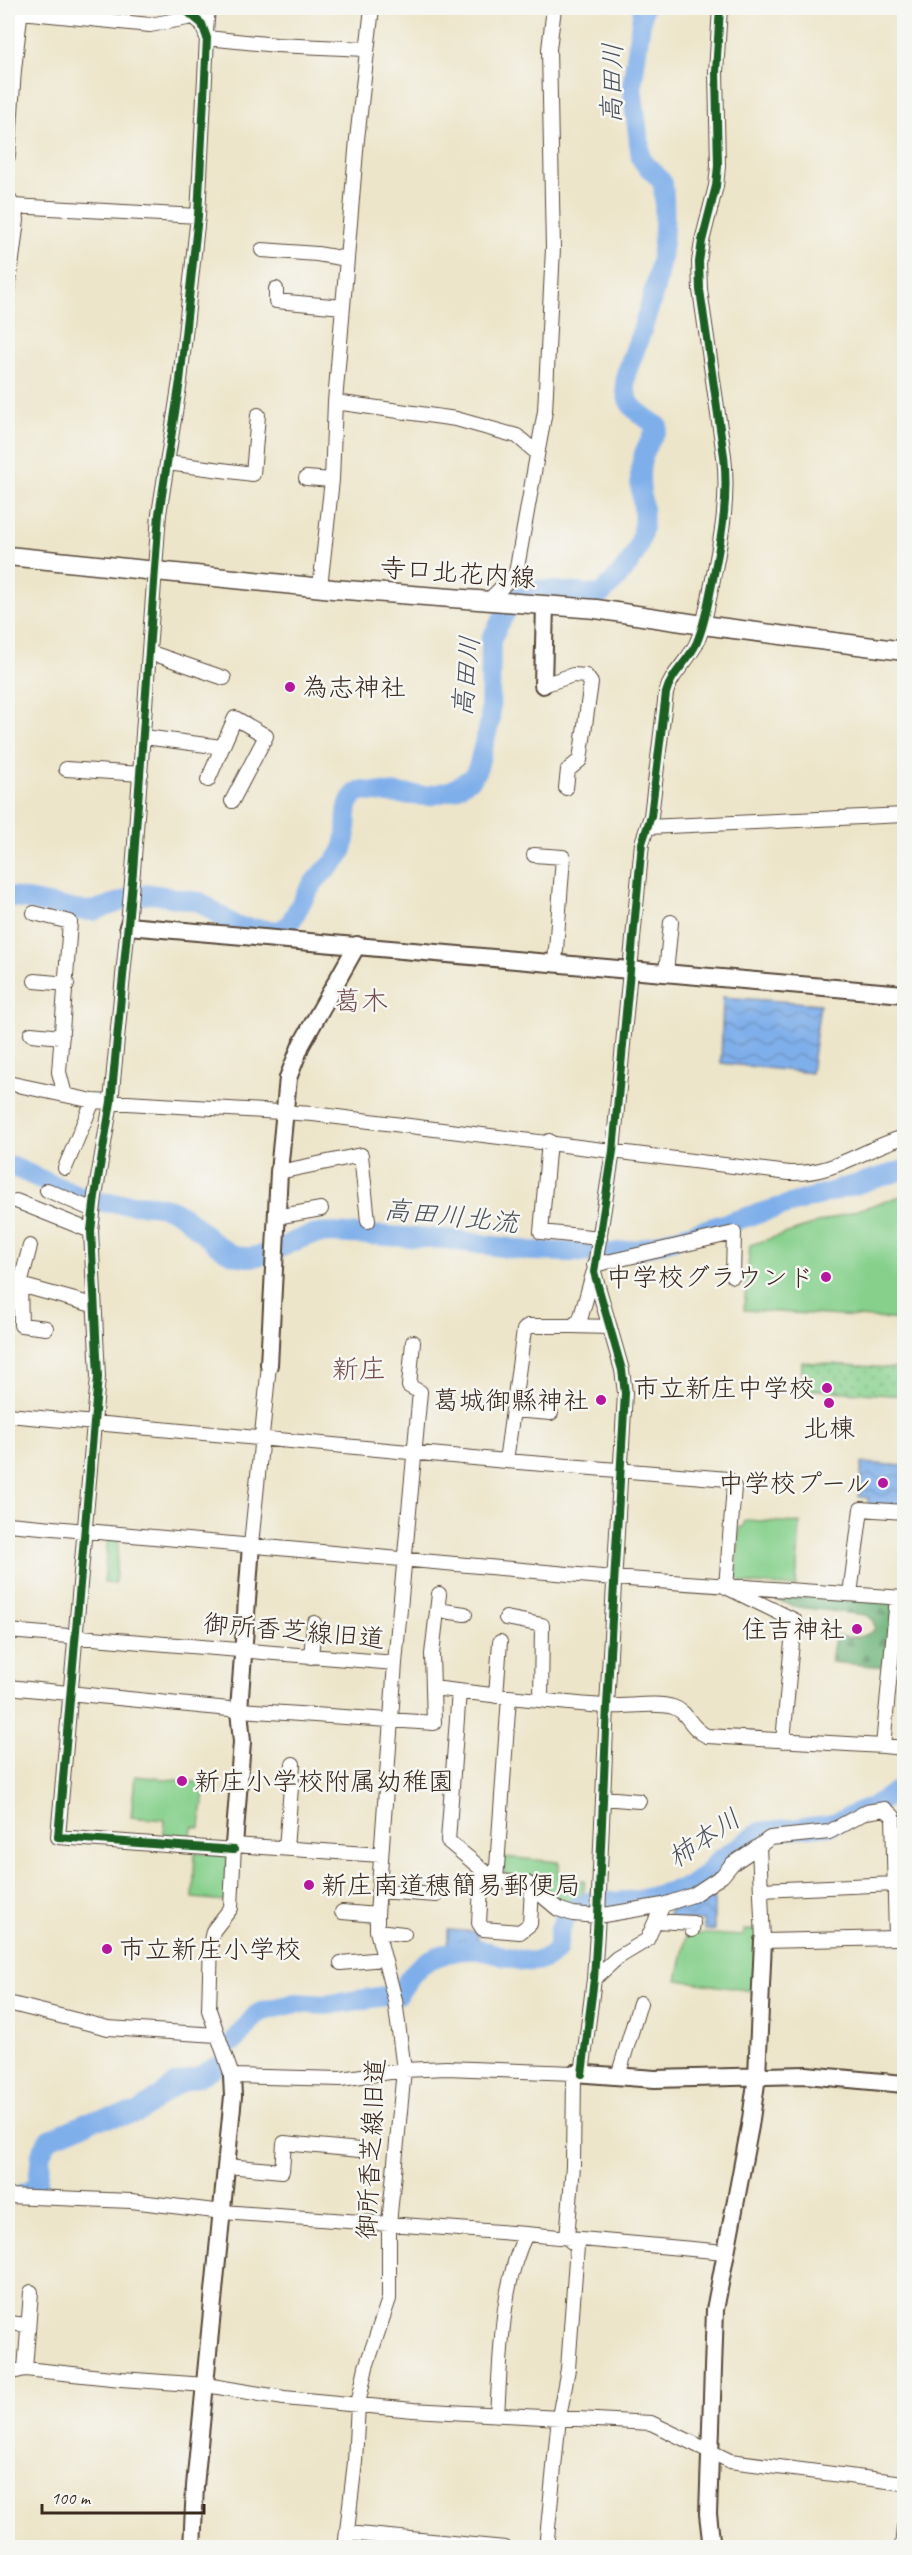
<svg xmlns="http://www.w3.org/2000/svg" width="912" height="2555" font-family="Caveat,'Klee One',sans-serif">
	<style>
		.green { fill: #86d08c; stroke: #607d55; stroke-width: 1.5 }
		.forest { fill: url(#forest-firs); stroke: #546e4b; stroke-width: 1.5 }
		.garden { fill: url(#garden-dots); stroke: #607d55; stroke-width: 1.5 }
		.water { fill: url(#water-waves); stroke: #5d6c84; stroke-width: 1.5 }
		.lines { fill: none; stroke-linecap: round; stroke-linejoin: round }
		.river { stroke: #7fafea; stroke-width: 20 }
		.minor-casing { stroke: #564638; stroke-width: 16 }
		.tertiary-casing { stroke: #564638; stroke-width: 20 }
		.secondary-casing { stroke: #564638; stroke-width: 21 }
		.minor { stroke: #fff; stroke-width: 14 }
		.tertiary { stroke: #fff; stroke-width: 16 }
		.secondary { stroke: #fff; stroke-width: 18 }
		.cycleway-casing { stroke: #f6f6f2; stroke-width: 11 }
		.cycleway { stroke: #1b5e20; stroke-width: 8 }
		.poi-dot { fill: #b5179e; stroke: #f6f6f2; stroke-width: 2 }
		.labels { text-anchor: middle; dominant-baseline: central; stroke-width: 5; stroke-linejoin: round; paint-order: stroke }
		.street-label { font-size: 26px; fill: #3b2a1e; stroke: #f6f6f2 }
		.poi-label { font-size: 26px; fill: #3b2a1e; stroke: #f6f6f2; text-anchor: end }
		.water-label { font-size: 27px; font-style: italic; fill: #4f525b; stroke: #f6f6f2 }
		.neighbourhood-label { font-size: 27px; fill: #734c4e; stroke: #f6f6f2 }
	</style>
	<defs>
		<pattern id="forest-firs" width="22" height="20" patternUnits="userSpaceOnUse" patternTransform="scale(1.5)"><rect width="22" height="20" fill="#6cb278"/><path d="M5 1l3.5 6h-7zM16 11l3.5 6h-7z" fill="#5a9162"/></pattern>
		<pattern id="garden-dots" width="8" height="8" patternUnits="userSpaceOnUse" patternTransform="scale(1.5)"><rect width="8" height="8" fill="#86d08c"/><path d="M2 2h.1M6 6h.1" fill="none" stroke="#6fa972" stroke-width="1.8" stroke-linecap="round"/></pattern>
		<pattern id="water-waves" width="16" height="10" patternUnits="userSpaceOnUse" patternTransform="scale(1.5)"><rect width="16" height="10" fill="#7fafea"/><path d="M0 5q4-4 8 0t8 0" fill="none" stroke="#698fbd"/></pattern>
	</defs>
	<rect width="100%" height="100%" fill="#f6f6f2"/>
	<filter id="ink" filterUnits="userSpaceOnUse"><feTurbulence type="fractalNoise" baseFrequency=".0167" numOctaves="2"/><feDisplacementMap in="SourceGraphic" scale="12" xChannelSelector="R" yChannelSelector="G"/><feConvolveMatrix kernelMatrix="1 2 1 2 8 2 1 2 1" color-interpolation-filters="sRGB"/></filter>
	<filter id="wash" filterUnits="userSpaceOnUse"><feTurbulence type="fractalNoise" baseFrequency=".008" numOctaves="4" result="noise"/><feDisplacementMap in="SourceGraphic" scale="24" xChannelSelector="R" yChannelSelector="G"/><feGaussianBlur stdDeviation="1.35" result="paint"/><feColorMatrix in="noise" values="0 0 0 0 0 0 0 0 0 0 0 0 0 0 0 0 0 1.4 0 .05"/><feComposite in="paint" operator="in"/></filter>
	<g filter="url(#wash)">
		<rect width="100%" height="100%" fill="#ede5c9"/>
		<path class="green" d="M904 1195V1320L744 1310 750 1245Z
			M745 1520 800 1523 796 1587 742 1583 736 1578 739 1528 743 1527Z
			M108 1536 119 1537 115 1584 104 1583Z
			M135 1776 205 1783 200 1828 192 1827 191 1836 164 1834 165 1820 131 1817Z
			M195 1852 228 1856 225 1901 193 1898Z
			M503 1857 559 1862V1878L585 1881 583 1896 573 1898 563 1905 508 1876 501 1868Z
			M744 1930 760 1931 758 1992 677 1980 687 1933 743 1936Z"/>
		<path class="forest" d="M758 1594 902 1601 895 1668 831 1662 835 1636C850 1637 863 1640 875 1629L873 1620 866 1615 797 1607Z"/>
		<path class="garden" d="M802 1362 904 1369V1396L801 1389Z"/>
		<path class="water" d="M723 997 820 1004 811 1073 721 1063Z
			M862 1463 904 1466V1510L868 1506V1498L859 1497Z
			M714 1893V1931L704 1930 703 1921 668 1919 669 1909Z
			M448 1930 479 1932 477 1945 448 1950Z"/>
		<g class="lines">
			<path class="river" d="M8 896 77 910 93 911 140 895 152 894 200 902 237 927 279 931 289 925C297 911 305 894 315 881 325 869 339 862 344 846 350 828 340 801 360 791L428 796 453 790 473 777 478 767 490 721 491 639 519 588 600 595C628 568 647 548 643 507 641 491 638 475 642 460 644 448 653 437 658 426 635 411 622 405 626 374 651 307 670 257 663 184 657 173 646 168 641 158L632 87 643 8
				M8 1165C39 1177 69 1195 102 1202 125 1206 153 1201 175 1211 200 1224 217 1256 247 1257 271 1258 289 1240 312 1235 318 1234 324 1233 330 1233L445 1239 530 1251 612 1253 640 1249 904 1170
				M233 2042 256 2015 263 2011 297 2003 326 2005 398 1994C405 1986 410 1975 418 1968 432 1955 460 1948 479 1950 503 1953 536 1974 557 1950L560 1929 565 1918 575 1908 594 1900 617 1902 639 1900 688 1887 706 1874 715 1863 760 1832 829 1825 872 1807 904 1786
				M24 2193 30 2191 38 2183 41 2154 49 2139 94 2120 138 2113 176 2084 198 2077 215 2067"/>
		</g>
	</g>
	<g filter="url(#ink)">
		<g class="lines">
			<g class="minor-casing">
				<path id="minor" d="M183 8 202 24 207 38 198 216 180 381 159 514 133 871 111 1102 95 1196 91 1231 98 1377 58 1837 234 1850
					M21 12 150 25 193 17
					M206 31 208 8
					M207 38 276 45 366 49
					M8 156 14 70 21 8
					M8 197 16 212 17 220 8 291
					M13 206 198 216
					M262 250 317 254 347 259
					M276 289V301L343 307
					M335 402 456 419 517 436 537 453
					M167 463 253 474 258 415
					M306 478 332 480
					M320 587 332 480 335 402 357 139 372 8
					M487 602 516 573 545 411 553 248 549 49 554 8
					M149 652 224 678
					M543 685 573 675 586 676 591 683 580 760 568 770 566 788
					M144 737 222 747
					M66 769 141 774
					M208 780 235 718 266 736 232 801
					M648 827 904 815
					M534 855 563 857 555 963
					M34 913 70 922 59 1072 65 1095
					M666 973 671 922
					M35 981 67 984
					M31 1034 62 1037
					M8 1083 93 1101 313 1114 789 1173C834 1175 863 1149 904 1137
					M549 1141 541 1232 600 1238
					M65 1168 93 1101
					M279 1172 361 1155 368 1221
					M47 1190 93 1210
					M16 1201 91 1231
					M276 1217 321 1209
					M30 1246 20 1285 93 1305
					M594 1265 734 1233 733 1276
					M20 1285 21 1325 46 1328
					M572 1326 610 1327
					M513 1410 551 1413
					M8 1415 506 1461 728 1479 734 1487 726 1587 794 1620 783 1741
					M506 1461 524 1330 528 1326H572L580 1320 593 1274
					M8 1524 613 1578 904 1598
					M251 1545 269 1365
					M850 1594 861 1509 904 1512
					M437 1610 465 1614
					M506 1618 542 1625 541 1700
					M8 1631 395 1663
					M311 1657 314 1623
					M8 1687 239 1710 434 1723 432 1654 439 1594
					M433 1688C490 1695 547 1702 604 1706 624 1708 655 1701 673 1707 689 1712 689 1728 707 1736L883 1746 897 1598
					M459 1691 448 1841 496 1881 527 1883 558 1909 573 1914 598 1916 663 1905 693 1895 722 1876 732 1864 759 1846 763 1941 896 1938 893 1816 885 1809 866 1812 829 1832 770 1838 759 1846
					M496 1696 500 1642
					M883 1746 904 1748
					M603 1798 639 1801
					M286 1848 293 1764
					M381 1855 234 1845 231 1908 213 1931 211 1941 209 2010 232 2076 341 2079 404 2070 446 2068 574 2073 573 2166 567 2238 577 2246 568 2369 559 2417 546 2548
					M482 1870 479 1923 483 1929 520 1932 530 1924 532 1888
					M496 1881 509 1697
					M761 1890 895 1884
					M378 1891 437 1895
					M342 1912 377 1915
					M656 1921 693 1923 692 1930
					M377 1931 404 1934
					M341 1963 383 1959
					M594 1979 617 1958 647 1940 663 1905
					M8 2003 108 2028 217 2035
					M582 2074 594 1979 598 1916 607 1706 625 1393 622 1370 594 1272 613 1151 642 843 651 816 666 693C671 673 689 661 697 642 705 623 708 603 712 584 721 540 729 500 724 456L700 290 699 262 702 241 716 186 718 166 716 72 720 8
					M618 2076 640 2003
					M227 2166 282 2171 284 2143 360 2150
					M8 2196 131 2201 223 2212 526 2234 725 2252
					M8 2323 28 2325
					M25 2369 31 2292
					M8 2373 25 2369 121 2379 206 2385 284 2398 413 2410 651 2423 730 2461 904 2483
					M497 2415C501 2357 500 2287 526 2234
					M347 2533 505 2548
					M345 2548 355 2462 358 2404 366 2367 389 2299V2224L404 2070 395 2000 377 1931V1915L395 1663 420 1392 409 1386 413 1342
					M902 2548 904 2527"/>
			</g>
			<g class="tertiary-casing">
				<path id="tertiary" d="M543 685 545 605
					M128 926 904 994
					M269 1365 279 1172 288 1078 301 1045 357 945
					M234 1845 242 1742 239 1710 251 1545
					M574 2073 655 2079 806 2075 904 2084
					M192 2548 195 2486 233 2096 232 2076
					M712 2548 708 2514 715 2310 750 2126 757 2076 763 1941"/>
			</g>
			<g class="secondary-casing">
				<path id="secondary" d="M8 556 333 589 596 609 703 625 904 651"/>
			</g>
			<use href="#minor" class="minor"/>
			<use href="#tertiary" class="tertiary"/>
			<use href="#secondary" class="secondary"/>
			<g class="cycleway-casing">
				<path id="cycleway" d="M183 8 202 24 207 38 198 216 180 381 159 514 133 871 111 1102 95 1196 91 1231 98 1377 58 1837 234 1850
					M582 2074 594 1979 598 1916 607 1706 625 1393 622 1370 594 1272 613 1151 642 843 651 816 666 693C671 673 689 661 697 642 705 623 708 603 712 584 721 540 729 500 724 456L700 290 699 262 702 241 716 186 718 166 716 72 720 8"/>
			</g>
			<use href="#cycleway" class="cycleway"/>
		</g>
	</g>
	<g class="poi-dot">
		<circle cx="290" cy="687" r="6"/>
		<circle cx="826" cy="1277" r="6"/>
		<circle cx="827" cy="1388" r="6"/>
		<circle cx="601" cy="1400" r="6"/>
		<circle cx="829" cy="1403" r="6"/>
		<circle cx="883" cy="1483" r="6"/>
		<circle cx="857" cy="1629" r="6"/>
		<circle cx="182" cy="1781" r="6"/>
		<circle cx="309" cy="1885" r="6"/>
		<circle cx="107" cy="1949" r="6"/>
	</g>
	<g class="labels">
		<g class="street-label">
			<text transform="translate(458 573) rotate(4)">寺口北花内線</text>
			<text transform="translate(294 1631) rotate(5)">御所香芝線旧道</text>
			<text transform="translate(371 2149) rotate(-87)">御所香芝線旧道</text>
		</g>
		<g class="poi-label">
			<text x="302" y="687" text-anchor="start">為志神社</text>
			<text x="814" y="1277">中学校グラウンド</text>
			<text x="815" y="1388">市立新庄中学校</text>
			<text x="589" y="1400">葛城御縣神社</text>
			<text x="829" y="1428" text-anchor="middle">北棟</text>
			<text x="871" y="1483">中学校プール</text>
			<text x="845" y="1629">住吉神社</text>
			<text x="194" y="1781" text-anchor="start">新庄小学校附属幼稚園</text>
			<text x="321" y="1885" text-anchor="start">新庄南道穂簡易郵便局</text>
			<text x="119" y="1949" text-anchor="start">市立新庄小学校</text>
		</g>
		<g class="water-label">
			<text transform="translate(612 83) rotate(-89)">高田川</text>
			<text transform="translate(466 676) rotate(-84)">高田川</text>
			<text transform="translate(451 1216) rotate(6)">高田川北流</text>
			<text transform="translate(704 1838) rotate(-34)">柿本川</text>
		</g>
		<g class="neighbourhood-label">
			<text x="361" y="1001">葛木</text>
			<text x="359" y="1369">新庄</text>
		</g>
	</g>
	<rect width="912" height="2555" fill="none" stroke="#f6f6f2" stroke-width="30"/>
	<path d="M42 2504v9h162v-9" fill="none" stroke="#3b2a1e" stroke-width="3"/>
	<text x="51" y="2504" font-size="18" fill="#3b2a1e" stroke="#f6f6f2" stroke-width="4.5" paint-order="stroke">100 m</text>
</svg>
